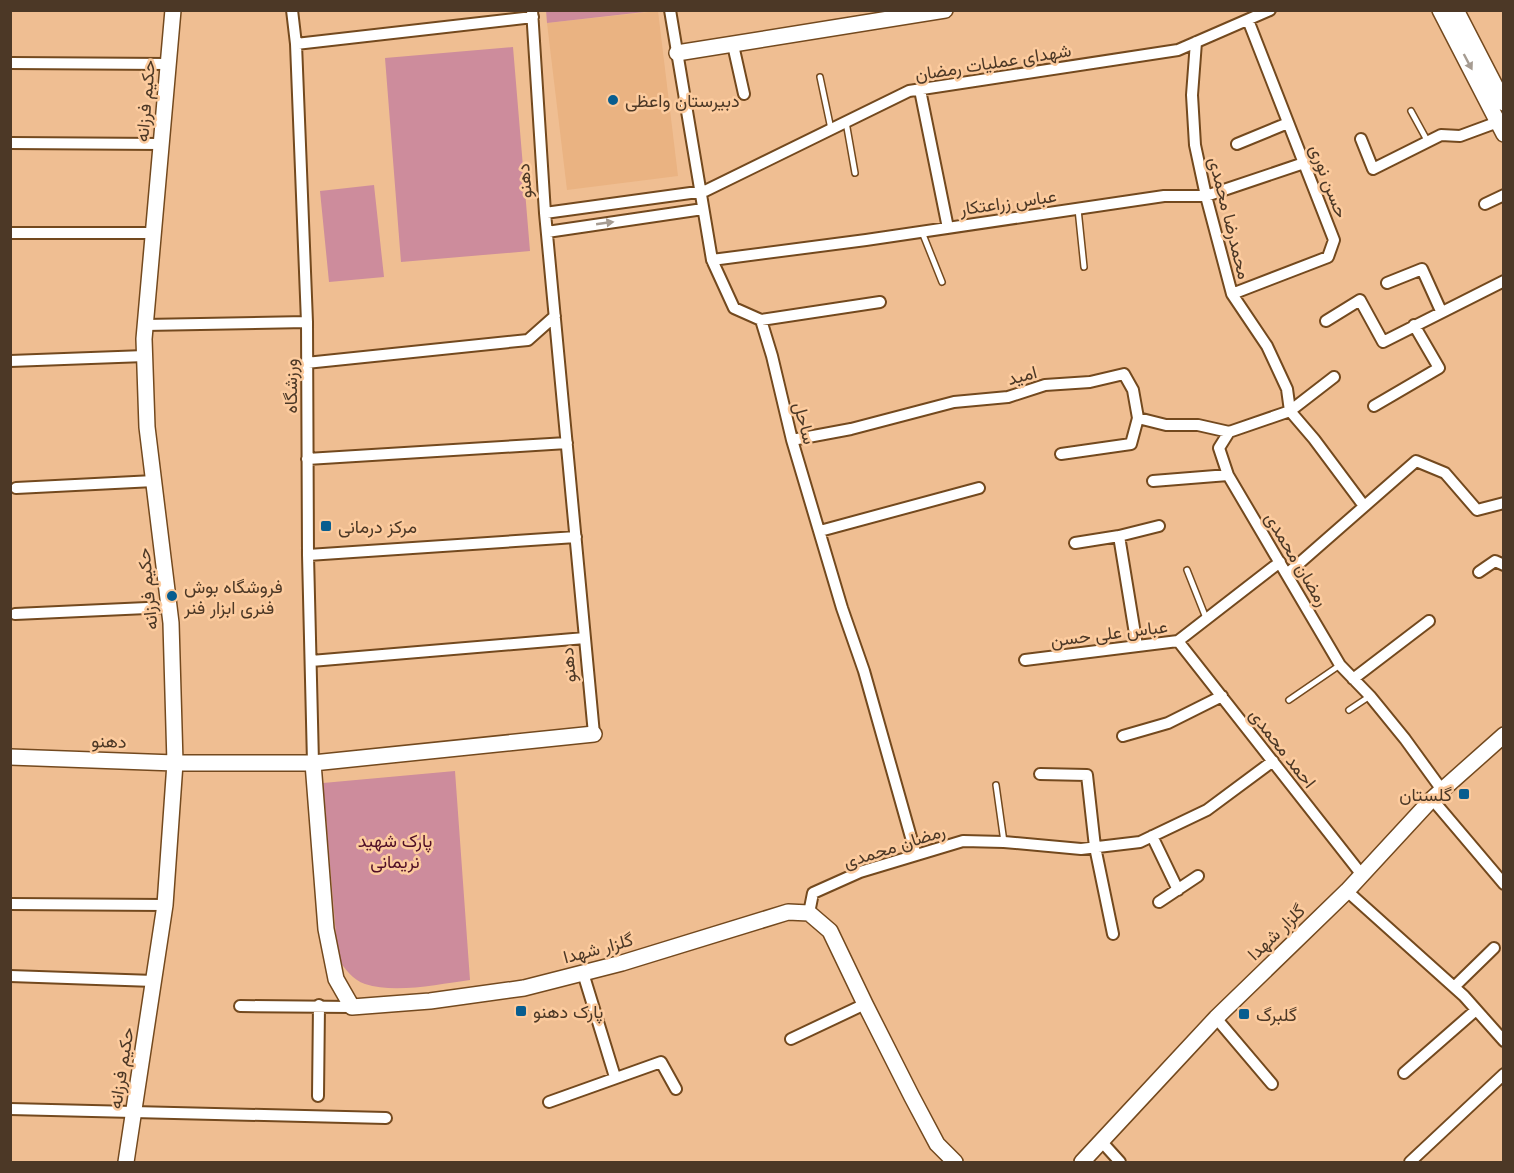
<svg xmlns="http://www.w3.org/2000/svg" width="1514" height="1173" font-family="Mulish,Vazirmatn,sans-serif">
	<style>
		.built { fill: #eab382 }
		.green { fill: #cd8c9c }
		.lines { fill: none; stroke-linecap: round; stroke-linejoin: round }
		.lane-casing { stroke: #73491e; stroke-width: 8 }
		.street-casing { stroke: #73491e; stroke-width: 14 }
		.secondary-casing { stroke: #73491e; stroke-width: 18 }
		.lane { stroke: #fff; stroke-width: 5 }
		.street { stroke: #fff; stroke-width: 10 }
		.secondary { stroke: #fff; stroke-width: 15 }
		.oneway { fill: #a69c92 }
		.poi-dot { fill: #085d8f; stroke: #fccb9e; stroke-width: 2 }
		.labels { text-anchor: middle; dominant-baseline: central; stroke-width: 5; stroke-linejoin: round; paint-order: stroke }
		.street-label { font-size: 18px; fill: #4c3826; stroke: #fccb9e }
		.poi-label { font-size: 18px; fill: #4c3826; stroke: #fccb9e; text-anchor: start }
		.park-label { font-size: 18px; fill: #4f0e26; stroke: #fccb9e }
	</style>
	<rect width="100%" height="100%" fill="#efbe92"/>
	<path class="built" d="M658 11 678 176 567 190 547 23Z"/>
	<path class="green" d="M546 10H653V11L547 23Z
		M513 47 530 251 401 262 385 58Z
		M374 185 384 277 329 282 320 191Z
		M455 771 470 980C439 984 395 994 365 984 353 980 345 969 338 959L323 783Z"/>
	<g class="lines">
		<g class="lane-casing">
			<path id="lane" d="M820 77 831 129
				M1411 111 1428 142
				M846 122 855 173
				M1078 209 1084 267
				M922 232 942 282
				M1187 570 1206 618
				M1289 700 1340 665
				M1349 710 1370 696
				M996 785 1004 842"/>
		</g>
		<g class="street-casing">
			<path id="street" d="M292 10 296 44 307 322 308 555 313 763
				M532 10 545 213 594 734
				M670 10 712 260 734 308 761 320 772 356 792 440 842 608 864 671 916 855
				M1196 42 1192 95 1195 145 1206 196 1232 294 1267 346 1287 389 1290 411 1314 439 1364 506
				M296 44 533 17
				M733 45 744 94
				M10 63 168 64
				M920 90 948 228
				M1361 139 1373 169 1441 135 1460 136 1498 122
				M10 143 161 144
				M1237 144 1288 123
				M1485 204 1504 195
				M545 213 705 191 909 91 1178 50 1270 10
				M547 232 703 209
				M10 233H152
				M712 260 866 240 1164 196H1206L1304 163
				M1387 283 1422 269 1441 311
				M1232 294 1328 257 1334 240 1248 20
				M761 320 880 302
				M1326 321 1360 300 1383 342 1504 281
				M145 325 307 322
				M10 361 145 356
				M306 363 528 340 555 316
				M1334 377 1290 411 1229 432 1219 448 1228 475 1340 665 1370 696 1405 739 1442 790
				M1374 406 1439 368 1414 325
				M792 440 851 429 954 402 1008 397 1045 385 1090 382 1124 374 1133 390 1138 418 1166 425H1198L1229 432
				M1061 454 1131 444 1138 418
				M307 459 567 443
				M1153 481 1228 475
				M16 488 154 481
				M820 531 979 488
				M1119 536 1137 646
				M1075 543 1119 536 1159 526
				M308 555 576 537
				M1479 572 1495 561 1504 565
				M1287 574 1416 461 1445 473 1477 510 1504 503
				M15 614 169 607
				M1178 641 1362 875
				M1025 660 1178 641 1280 562
				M311 661 585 638
				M1353 679 1429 621
				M1123 736 1168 723 1222 696
				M1040 774 1087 775 1095 847 1113 934
				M1432 799 1504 884
				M1152 836 1178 890
				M1347 891 1464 996 1504 1041
				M1159 902 1198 876
				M10 904 165 905
				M809 913 813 893 860 872 963 841 1004 842 1081 849 1140 842 1207 810 1273 761
				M583 973 615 1077
				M10 976 154 981
				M1454 987 1494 948
				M240 1006 352 1007
				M1216 1018 1272 1084
				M791 1039 865 1004
				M1404 1073 1476 1010
				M318 1096 319 1005
				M549 1102 661 1062 676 1089
				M10 1109 386 1118
				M1101 1141 1120 1162
				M1410 1162 1504 1074"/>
		</g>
		<g class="secondary-casing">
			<path id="secondary" d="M1440 10 1504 134
				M1456 10 1504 103
				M677 53 945 10
				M10 757 175 763H313L594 734
				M313 763 326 929 336 979 352 1007 430 1001 524 988 622 963 788 912 809 913 830 931 865 1004 912 1097 937 1144 955 1162
				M126 1162 165 905 175 763 171 623 147 427 144 339 173 10
				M1082 1162 1216 1018 1347 891 1432 799 1504 735"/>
		</g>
		<use href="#lane" class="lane"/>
		<use href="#street" class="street"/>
		<use href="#secondary" class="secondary"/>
	</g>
	<defs><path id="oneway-solid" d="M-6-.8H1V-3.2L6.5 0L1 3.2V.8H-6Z" transform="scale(1.5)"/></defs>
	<g class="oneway">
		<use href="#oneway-solid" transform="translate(1468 62) rotate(62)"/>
		<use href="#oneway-solid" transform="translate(605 223) rotate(-8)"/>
	</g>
	<g class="poi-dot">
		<circle cx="613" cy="100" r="6"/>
		<rect x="320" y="520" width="12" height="12" rx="3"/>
		<circle cx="172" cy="596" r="6"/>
		<rect x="1458" y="788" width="12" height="12" rx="3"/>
		<rect x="515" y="1005" width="12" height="12" rx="3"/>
		<rect x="1238" y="1008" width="12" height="12" rx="3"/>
	</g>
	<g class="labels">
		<g class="street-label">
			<text transform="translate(993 62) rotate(-9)">شهدای عملیات رمضان</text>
			<text transform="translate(145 101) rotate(-85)">حکیم فرزانه</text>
			<text transform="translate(524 181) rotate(-94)">دهنو</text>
			<text transform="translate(1329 181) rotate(69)">حسن نوری</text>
			<text transform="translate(1008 202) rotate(-8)">عباس زراعتکار</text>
			<text transform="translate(1230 218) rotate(76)">محمدرضا محمدی</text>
			<text transform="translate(1022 375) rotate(-15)">امید</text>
			<text transform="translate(290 386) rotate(-90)">ورزشگاه</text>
			<text transform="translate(805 423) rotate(75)">ساحل</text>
			<text transform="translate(1297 559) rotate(59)">رمضان محمدی</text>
			<text transform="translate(147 589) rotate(-96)">حکیم فرزانه</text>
			<text transform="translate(1109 633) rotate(-7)">عباس علی حسن</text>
			<text transform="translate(568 665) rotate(-95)">دهنو</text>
			<text transform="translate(109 741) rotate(2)">دهنو</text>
			<text transform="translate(1283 748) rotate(52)">احمد محمدی</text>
			<text transform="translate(894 846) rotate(-18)">رمضان محمدی</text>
			<text transform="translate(1276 932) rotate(-44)">گلزار شهدا</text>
			<text transform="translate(598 948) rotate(-15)">گلزار شهدا</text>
			<text transform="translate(121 1068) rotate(-81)">حکیم فرزانه</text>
		</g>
		<g class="poi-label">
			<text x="625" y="100">دبیرستان واعظی</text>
			<text x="338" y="526">مرکز درمانی</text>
			<text x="184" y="586">فروشگاه بوش<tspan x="184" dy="21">فنری ابزار فنر</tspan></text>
			<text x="1452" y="794" text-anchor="end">گلستان</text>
			<text x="533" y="1011">پارک دهنو</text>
			<text x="1256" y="1014">گلبرگ</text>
		</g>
		<g class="park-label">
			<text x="395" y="840">پارک شهید<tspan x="395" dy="21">نریمانی</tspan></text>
		</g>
	</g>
	<rect width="1514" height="1173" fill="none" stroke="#4c3826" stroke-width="24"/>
</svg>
